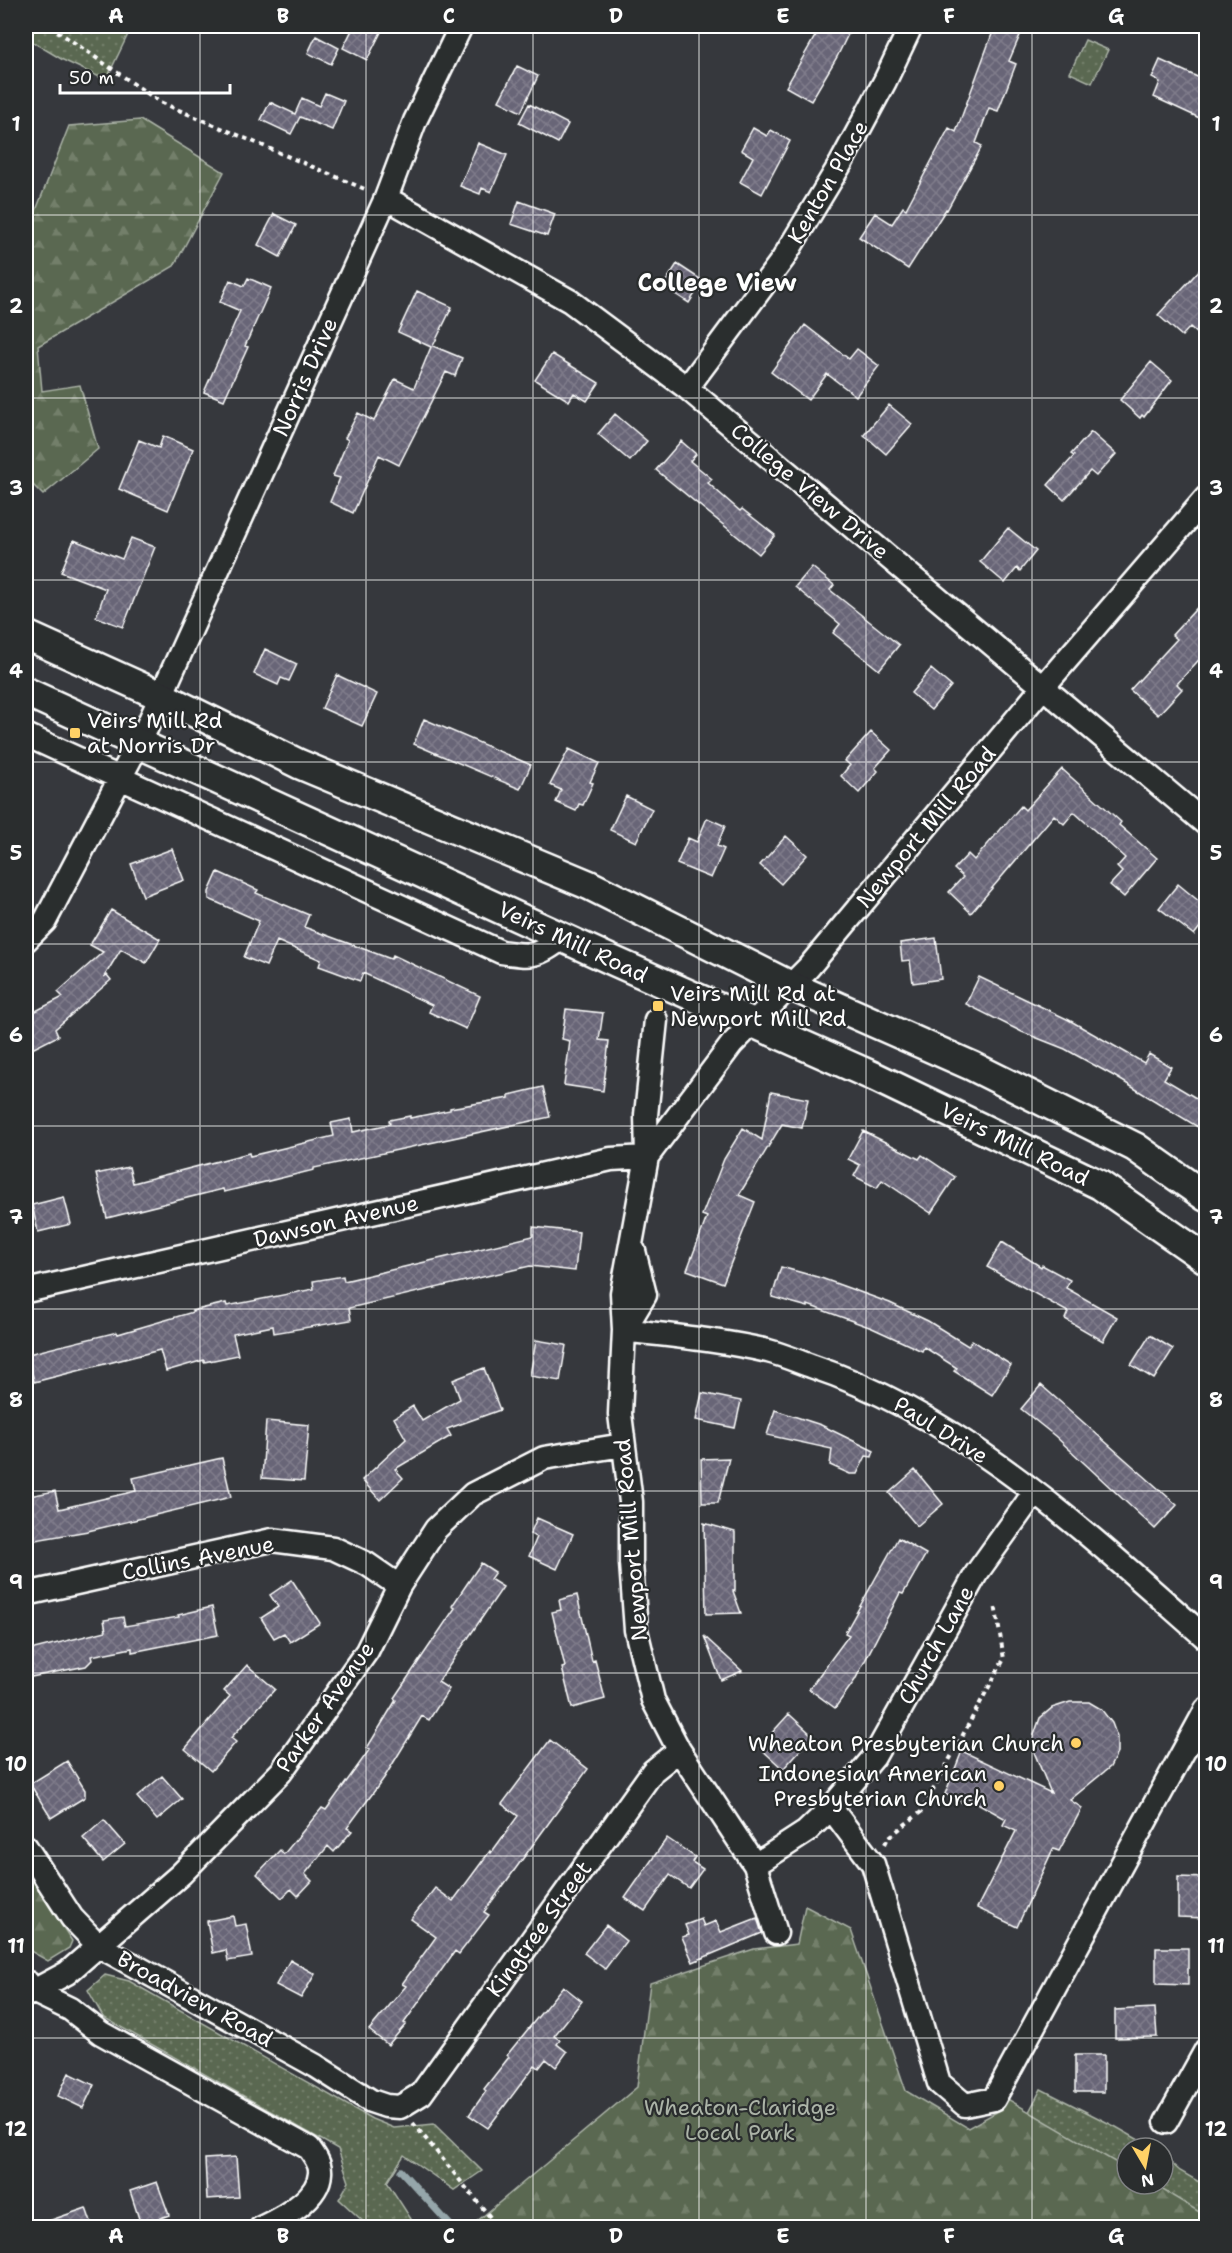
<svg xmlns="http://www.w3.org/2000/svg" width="1232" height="2253" font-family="'Shantell Sans',sans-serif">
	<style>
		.green { fill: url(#green-dots); stroke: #acb4a8; stroke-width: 1.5 }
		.forest { fill: url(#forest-firs); stroke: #acb4a8; stroke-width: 1.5 }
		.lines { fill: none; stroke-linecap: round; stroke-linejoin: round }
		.stream { stroke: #95a6aa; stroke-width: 7 }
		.building { fill: url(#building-cross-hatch); stroke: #fff; stroke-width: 1.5 }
		.minor-casing { stroke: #fff; stroke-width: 27 }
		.major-casing { stroke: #fff; stroke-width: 33 }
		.path { stroke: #fff; stroke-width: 4; stroke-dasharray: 4.5 4.5; stroke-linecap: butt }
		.minor { stroke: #2a2d2e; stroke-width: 22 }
		.major { stroke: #2a2d2e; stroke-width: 28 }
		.grid { fill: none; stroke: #fff; stroke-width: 1.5; stroke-opacity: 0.55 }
		.poi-dot { fill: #ffd166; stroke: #2a2d2e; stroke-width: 2 }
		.labels { text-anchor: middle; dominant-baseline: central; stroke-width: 4.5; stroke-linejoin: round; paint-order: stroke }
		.street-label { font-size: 22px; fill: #fff; stroke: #2a2d2e }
		.poi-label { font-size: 22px; fill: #fff; stroke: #2a2d2e; text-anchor: start }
		.park-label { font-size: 22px; fill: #acb4a8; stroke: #2a2d2e }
		.neighbourhood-label { font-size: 24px; font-weight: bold; fill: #fff; stroke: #2a2d2e }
		.neatline { fill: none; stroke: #fff; stroke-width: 2 }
		.grid-label { font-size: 20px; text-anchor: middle; font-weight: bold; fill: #fff }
	</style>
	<defs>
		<pattern id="green-dots" width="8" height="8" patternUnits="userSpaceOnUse" patternTransform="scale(1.5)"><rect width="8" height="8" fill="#5a6851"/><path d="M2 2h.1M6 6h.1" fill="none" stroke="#737f6b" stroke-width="1.8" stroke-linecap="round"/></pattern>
		<pattern id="forest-firs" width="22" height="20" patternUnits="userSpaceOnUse" patternTransform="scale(1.5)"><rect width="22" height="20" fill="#5a6851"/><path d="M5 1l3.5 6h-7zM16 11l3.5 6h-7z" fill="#737f6b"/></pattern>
		<pattern id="building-cross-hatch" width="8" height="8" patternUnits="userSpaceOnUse" patternTransform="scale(1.5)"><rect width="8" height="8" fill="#686577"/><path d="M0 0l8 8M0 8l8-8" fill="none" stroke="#7f7c8b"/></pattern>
	</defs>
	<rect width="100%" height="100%" fill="#36383d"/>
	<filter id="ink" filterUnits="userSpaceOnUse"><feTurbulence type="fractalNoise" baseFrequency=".0167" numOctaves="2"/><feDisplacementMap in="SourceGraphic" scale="12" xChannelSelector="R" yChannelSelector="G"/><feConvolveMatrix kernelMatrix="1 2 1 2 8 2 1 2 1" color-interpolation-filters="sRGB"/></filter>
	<g filter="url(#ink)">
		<path class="green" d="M26 26H132L106 80 63 60 26 38Z
			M1085 40 1108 50 1092 83 1070 73Z
			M105 1975 129 1981 372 2119 394 2128 434 2124 482 2171 454 2190 404 2155 387 2182 413 2222 367 2225 339 2199 349 2182 338 2149 103 2017 88 1990Z
			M1041 2089 1116 2127 1153 2148H1127V2184H1163V2156L1180 2171 1206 2186V2227L968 2228Z"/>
		<path class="forest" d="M140 120 224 172 174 266 38 346 42 391 80 385 98 449 43 495 26 478V236L69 126Z
			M26 1870 72 1941 69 1948 48 1961 32 1952 26 1946Z
			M805 1906 851 1930 906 2091 968 2128 1002 2109 1006 2098 1127 2169V2184H1153L1206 2216V2228H469L637 2087 650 1983 754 1949 797 1944Z"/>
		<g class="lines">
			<path class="stream" d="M401 2171 453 2228"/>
		</g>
		<path class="building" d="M354 26H384L367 60 343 48Z
			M821 26H852L837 57 811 101 786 87Z
			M995 26H1024L1009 61 1016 64 998 111 989 108 976 143 982 146 947 210 946 209 908 269 859 237 875 213 892 224 903 207 906 209 949 128 956 132Z
			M316 36 339 48 331 64 308 53Z
			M1160 60 1204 80 1200 91 1206 94V121L1154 97 1160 82 1152 78Z
			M517 66 538 76 521 112 499 101Z
			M325 93 344 101 332 130 300 117 291 134 261 120 270 102 295 114 302 98 319 106Z
			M529 104 568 124 558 143 519 123Z
			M753 128 767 136 771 130 790 141 762 194 740 182 753 157 741 150Z
			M478 143 507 155 491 192 482 188 480 194 460 186Z
			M519 201 555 214 547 236 511 224Z
			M274 214 296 225 280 257 258 245Z
			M1206 263V341L1190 327 1182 336 1158 315Z
			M677 264 703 281 689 303 663 286Z
			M248 278 271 288 245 346 248 347 224 400 204 392 240 311 220 302 230 280 244 286Z
			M417 291 452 307 433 346 462 358 455 376 446 372 399 465 379 455 353 513 330 502 340 478 333 476 348 440 345 438 358 413 374 421 395 379 414 388 431 347 398 332Z
			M805 325 849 359 857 349 879 366 856 396 827 374 808 400 771 372Z
			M552 354 599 383 587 401 574 393 569 401 535 380Z
			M1151 362 1172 380 1144 417 1142 415 1140 418 1120 400Z
			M889 405 912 424 886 454 864 435Z
			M615 414 647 441 630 461 598 434Z
			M1091 432 1116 454 1096 476 1090 471 1064 500 1048 485 1074 456 1071 454Z
			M163 436 193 449 168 510 119 489 139 440 159 448Z
			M681 441 696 454 690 461 712 479 708 483 740 511 742 509 775 535 759 554 656 470Z
			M1008 528 1036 551 1020 571 1017 568 1005 583 980 562Z
			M131 538 155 547 123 627 96 617 106 589 61 572 74 540 122 559Z
			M812 567 834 585 830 590 899 645 879 670 833 633 840 624 795 587Z
			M1206 598V652L1177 684 1182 689 1158 715 1130 690 1177 639 1172 635Z
			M265 649 297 664 289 681 281 678 278 685 254 674Z
			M931 669 951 686 931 710 911 693Z
			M337 675 377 694 362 726 322 708Z
			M424 719 531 765 520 789 414 744Z
			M871 732 891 750 875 768 878 771 859 793 841 776 850 765 845 761Z
			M569 749 599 763 590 782 593 783 583 805 579 804 576 811 556 802 561 790 550 785Z
			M1062 769 1121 822 1119 825 1157 858 1124 897 1110 885 1122 872 1117 867 1125 858 1074 812 1064 824 1054 815 971 913 949 892 963 877 954 869 968 854 974 860 1021 806 1025 810Z
			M626 796 652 809 636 842 610 830Z
			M707 818 725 826 717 846 724 849 711 878 677 864 688 838 697 842Z
			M786 836 807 855 781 884 760 865Z
			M172 849 184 880 143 896 131 864Z
			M218 872 258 890 256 893 309 915 304 927 391 959 393 955 480 996 466 1029 429 1012 432 1005 363 973 360 981 319 966 321 960 277 941 266 966 244 957 259 921 209 899V892Z
			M1178 884 1206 907V919L1194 935 1159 908Z
			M111 910 160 939 146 963 121 949 104 977 107 975 111 980 55 1029 58 1036 26 1052V1016L63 997 58 992 103 952 90 945Z
			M936 938 941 979 913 983 910 960 902 961 900 943Z
			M979 977 1069 1020 1144 1063 1149 1054 1171 1067 1164 1079 1206 1104V1132L1114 1076 1065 1049 1022 1032 966 1004Z
			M566 1009 603 1013 599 1040 609 1041 603 1091 564 1085 570 1041 562 1039Z
			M543 1087 550 1117 314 1168V1170L224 1192 223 1189 107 1218 96 1174 129 1167 133 1183 249 1153 250 1156 334 1136 331 1123 351 1119 353 1132 390 1124 389 1120 410 1116V1118L450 1110V1108L509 1098V1095Z
			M771 1092 808 1099 802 1128 782 1124 739 1195 755 1202 723 1283 687 1270 707 1217 702 1215 724 1159 743 1128 762 1140Z
			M863 1131 919 1159 922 1155 955 1177 931 1213 882 1180 877 1188 854 1176 860 1165 848 1159Z
			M64 1197 71 1224 38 1232 32 1205Z
			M533 1227 579 1232 575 1271 530 1266 349 1308 351 1320 274 1333 273 1326 233 1334 238 1355 204 1362V1360L166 1371 160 1350 34 1382 28 1354 117 1332 118 1334 193 1312 192 1311 226 1303 227 1306 314 1289 313 1281 343 1276 344 1281 455 1255 533 1236Z
			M1002 1242 1041 1267 1042 1265 1070 1280 1066 1288 1117 1317 1103 1341 1065 1319 1068 1312 987 1267Z
			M781 1267 821 1278 890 1303 928 1321 968 1346 972 1340 1011 1365 992 1395 954 1371 957 1368 924 1347 922 1351 872 1328 808 1305V1307L772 1297Z
			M1150 1335 1173 1349 1154 1379 1131 1365Z
			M536 1340 566 1345 560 1381 530 1376Z
			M484 1368 500 1410 447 1429 451 1436 395 1469 403 1478 380 1500 362 1480 406 1439 394 1418 413 1406 422 1421 460 1399 453 1380Z
			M1041 1385 1177 1505 1155 1529 1055 1436 1021 1409Z
			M702 1393 741 1401 735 1428 696 1420Z
			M775 1410 821 1425 874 1451 872 1457 866 1456 857 1474H850L830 1465 832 1449 767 1435Z
			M266 1421 309 1425 304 1481 262 1478Z
			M222 1458 231 1497 88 1531 30 1541 26 1518V1513L32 1512 29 1496 55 1491 59 1509 136 1491 133 1478Z
			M729 1458 718 1503H702L701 1459Z
			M915 1470 943 1504 917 1526 889 1493Z
			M537 1518 573 1534 557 1569 529 1556 537 1537 530 1534Z
			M704 1523 735 1532V1591H733L741 1613 706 1614Z
			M898 1538 926 1554 903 1594 900 1593 855 1680 835 1708 809 1689 849 1635 845 1633Z
			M481 1563 495 1572 490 1579 503 1587 438 1682 449 1689 429 1720 422 1716 384 1778 347 1828 352 1831 334 1852 328 1846 305 1874 312 1881 298 1896 291 1889 282 1898 257 1874 280 1850 284 1854 322 1808 326 1810 370 1749 367 1748 396 1700 394 1698 455 1608 452 1606Z
			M292 1580 320 1623 290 1642 284 1633 274 1638 261 1618 278 1607 270 1595Z
			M577 1595 592 1661 595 1660 605 1699 572 1708 562 1668 565 1667 552 1612 561 1610 559 1600Z
			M212 1607 218 1635 132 1652V1648L91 1656 92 1660 86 1666 26 1678V1651L106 1631 104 1620 123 1617 125 1626 179 1617 178 1615Z
			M704 1636 742 1671 721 1680Z
			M247 1665 275 1689 231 1738 236 1742 211 1771 185 1749 230 1696 224 1691Z
			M1070 1702H1089L1101 1709 1112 1723 1117 1737V1753L1110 1767 1070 1800 1082 1808 1059 1851 1053 1849 1017 1927 977 1908 1016 1831 1003 1825 1006 1819 967 1797 963 1803 945 1794 962 1751 1051 1793 1034 1752V1735L1040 1718 1052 1708Z
			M789 1714 813 1736 783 1769 759 1747Z
			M550 1740 588 1769 484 1912 489 1915 459 1954 455 1951 404 2023 406 2024 388 2045 369 2030 406 1986 402 1984 436 1937 411 1919 435 1888 453 1901 490 1851 491 1853 518 1816 502 1804Z
			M67 1761 85 1790V1797L51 1818 30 1784Z
			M162 1776 182 1799 157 1820 137 1797Z
			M104 1820 125 1844 103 1862 83 1838Z
			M667 1838 695 1857 692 1862 703 1869 689 1888 670 1875 645 1911 625 1898Z
			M1178 1877 1206 1878V1918L1178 1917Z
			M233 1916 235 1926 246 1924 252 1957 228 1961 226 1950 213 1953 207 1921Z
			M757 1918 762 1933 693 1962 682 1937 689 1935 685 1925 701 1919 704 1926 716 1921 721 1932Z
			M606 1925 626 1941 605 1969 584 1953Z
			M1156 1948H1188V1985L1156 1984Z
			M290 1960 315 1974 301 1998 276 1985Z
			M563 1986 582 2001 554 2036 560 2040 557 2044 567 2052 556 2067 546 2059 539 2068 535 2065 488 2128 469 2115 486 2091 484 2089 509 2057 507 2055Z
			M1155 2008 1157 2037 1115 2038V2010Z
			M1075 2055H1104V2092H1075Z
			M69 2073 94 2085 83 2108 58 2096Z
			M236 2157 239 2197 207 2199 205 2159Z
			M157 2182 169 2215 141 2225 130 2191Z
			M86 2208 93 2228H38L37 2225Z"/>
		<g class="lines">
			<g class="minor-casing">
				<path id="minor" d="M386 198 570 301 687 388 1206 824
					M687 388 783 259 841 163 885 81 911 26
					M26 735 501 952C534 957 536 957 564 937
					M26 940 45 921 147 727 386 198 415 121 461 26
					M656 1020 646 1115 647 1157 622 1293 624 1330 620 1414 631 1502V1563L636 1630 653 1700 679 1750 755 1865 776 1933
					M647 1157 732 1044 808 968 1044 686 1206 498
					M26 1291 611 1159 647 1157
					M624 1330C672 1336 721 1340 768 1351 783 1355 797 1361 811 1366 965 1417 1086 1533 1206 1638
					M624 1330 645 1295 634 1251
					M26 1594 272 1540 333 1548 367 1564 399 1586
					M831 1808 873 1864 939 2083 965 2105 994 2099 1206 1710
					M26 1847 72 1918 99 1946 316 2066 371 2101 386 2106 400 2107 421 2094 653 1771 679 1750
					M755 1865 806 1832 831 1808 874 1757 976 1574 1034 1493
					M28 1983 33 1991 70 2009 101 2033 309 2148C314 2155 321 2164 320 2173 319 2199 282 2218 261 2228
					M26 1995 67 1973 181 1874 281 1772 367 1651 399 1586 436 1529 473 1494 544 1458 623 1445
					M1166 2122 1206 2050"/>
			</g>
			<g class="major-casing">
				<path id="major" d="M26 635 161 696 299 764 589 885 791 986 972 1066 1135 1147 1206 1197
					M26 692 616 962 875 1077 1100 1185 1206 1259"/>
			</g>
			<path class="path" d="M50 26 160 102 367 190
				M885 1844 888 1838 921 1812 1004 1659 995 1604
				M413 2123 499 2228"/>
			<use href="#minor" class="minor"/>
			<use href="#major" class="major"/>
		</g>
	</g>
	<path class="grid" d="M200 26V2228M366 26V2228M533 26V2228M699 26V2228M866 26V2228M1032 26V2228M26 215H1206M26 398H1206M26 580H1206M26 762H1206M26 944H1206M26 1126H1206M26 1309H1206M26 1491H1206M26 1673H1206M26 1856H1206M26 2038H1206"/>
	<g class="poi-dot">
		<rect x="69" y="727" width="12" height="12" rx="3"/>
		<rect x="652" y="1000" width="12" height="12" rx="3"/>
		<circle cx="1076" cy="1743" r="6"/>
		<circle cx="999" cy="1786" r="6"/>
	</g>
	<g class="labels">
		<g class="street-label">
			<text transform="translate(828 182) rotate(-60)">Kenton Place</text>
			<text transform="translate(305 377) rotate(-66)">Norris Drive</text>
			<text transform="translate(810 491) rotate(40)">College View Drive</text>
			<text transform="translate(926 827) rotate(-50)">Newport Mill Road</text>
			<text transform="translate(573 942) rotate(25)">Veirs Mill Road</text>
			<text transform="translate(1015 1144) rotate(26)">Veirs Mill Road</text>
			<text transform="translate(336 1221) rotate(-13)">Dawson Avenue</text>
			<text transform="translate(941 1430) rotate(32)">Paul Drive</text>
			<text transform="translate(631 1540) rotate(-95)">Newport Mill Road</text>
			<text transform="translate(198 1558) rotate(-11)">Collins Avenue</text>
			<text transform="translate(936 1645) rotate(-61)">Church Lane</text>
			<text transform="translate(325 1707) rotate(-55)">Parker Avenue</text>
			<text transform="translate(539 1929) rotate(-54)">Kingtree Street</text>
			<text transform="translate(195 1999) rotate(29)">Broadview Road</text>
		</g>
		<g class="poi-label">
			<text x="87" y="720">Veirs Mill Rd<tspan x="87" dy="25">at Norris Dr</tspan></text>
			<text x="670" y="993">Veirs Mill Rd at<tspan x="670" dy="25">Newport Mill Rd</tspan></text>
			<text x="1064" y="1743" text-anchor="end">Wheaton Presbyterian Church</text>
			<text x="987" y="1773" text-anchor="end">Indonesian American<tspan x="987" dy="25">Presbyterian Church</tspan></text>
		</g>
		<g class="park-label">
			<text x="740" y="2107">Wheaton-Claridge<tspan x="740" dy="25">Local Park</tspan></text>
		</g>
		<g class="neighbourhood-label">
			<text x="717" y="283">College View</text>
		</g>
	</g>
	<rect width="1232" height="2253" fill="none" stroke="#2a2d2e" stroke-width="66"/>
	<g transform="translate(1145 2166) rotate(170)"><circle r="28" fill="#2a2d2e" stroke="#7f8182" stroke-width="1.5"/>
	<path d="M0-4.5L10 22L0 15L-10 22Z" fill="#ffd166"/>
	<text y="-9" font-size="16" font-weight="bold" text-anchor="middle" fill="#ffffff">N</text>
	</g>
	<path d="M60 84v9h170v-9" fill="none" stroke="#ffffff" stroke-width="3"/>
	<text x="69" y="84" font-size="18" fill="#ffffff" stroke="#2a2d2e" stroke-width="4.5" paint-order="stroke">50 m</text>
	<rect x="33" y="33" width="1166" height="2187" class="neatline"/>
	<g class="grid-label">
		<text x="116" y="23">A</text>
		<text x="283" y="23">B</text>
		<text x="449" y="23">C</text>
		<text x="616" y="23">D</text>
		<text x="783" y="23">E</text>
		<text x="949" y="23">F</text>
		<text x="1116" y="23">G</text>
		<text x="16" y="131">1</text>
		<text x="1216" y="131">1</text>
		<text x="16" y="313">2</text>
		<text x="1216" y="313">2</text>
		<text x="16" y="495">3</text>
		<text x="1216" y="495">3</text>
		<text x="16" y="678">4</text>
		<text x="1216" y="678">4</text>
		<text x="16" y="860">5</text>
		<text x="1216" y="860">5</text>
		<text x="16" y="1042">6</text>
		<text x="1216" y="1042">6</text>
		<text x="16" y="1224">7</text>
		<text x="1216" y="1224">7</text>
		<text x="16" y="1407">8</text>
		<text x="1216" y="1407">8</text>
		<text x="16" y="1589">9</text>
		<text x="1216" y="1589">9</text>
		<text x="16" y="1771">10</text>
		<text x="1216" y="1771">10</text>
		<text x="16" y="1953">11</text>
		<text x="1216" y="1953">11</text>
		<text x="16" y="2136">12</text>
		<text x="1216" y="2136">12</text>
		<text x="116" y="2243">A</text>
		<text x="283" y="2243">B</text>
		<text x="449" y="2243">C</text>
		<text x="616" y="2243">D</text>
		<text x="783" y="2243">E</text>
		<text x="949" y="2243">F</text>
		<text x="1116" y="2243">G</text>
	</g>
</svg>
